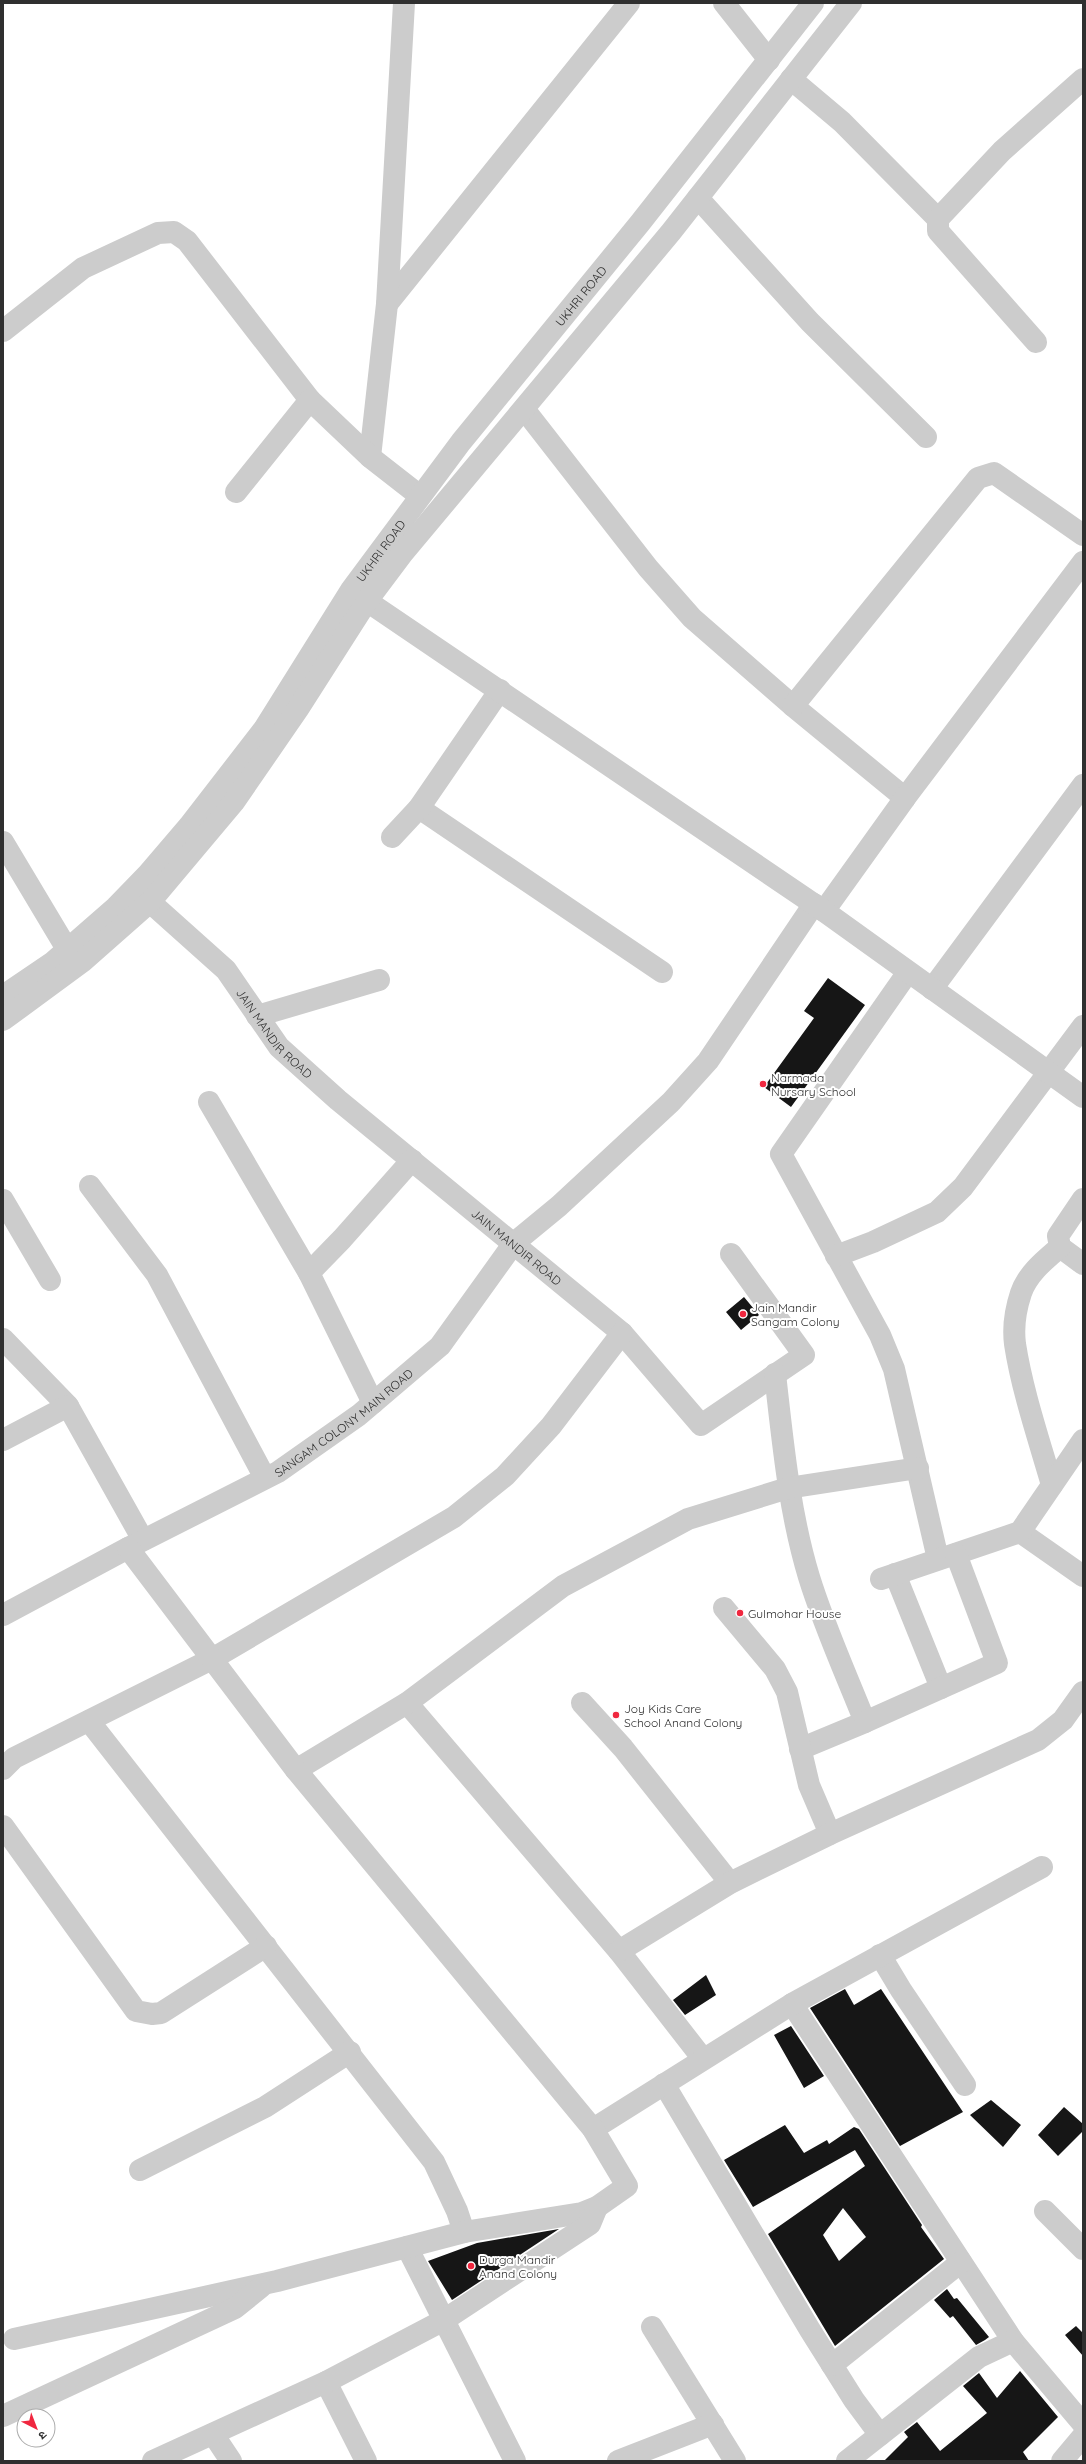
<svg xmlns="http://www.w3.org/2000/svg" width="1086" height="2464" font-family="Quicksand,'Noto Sans Devanagari',sans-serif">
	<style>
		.building { fill: #161616; fill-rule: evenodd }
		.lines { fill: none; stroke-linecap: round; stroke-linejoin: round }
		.minor { stroke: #ccc; stroke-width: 22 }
		.tertiary { stroke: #ccc; stroke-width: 22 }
		.poi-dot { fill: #f0273f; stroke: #fff; stroke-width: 1.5 }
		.labels { text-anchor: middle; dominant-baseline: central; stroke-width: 4; stroke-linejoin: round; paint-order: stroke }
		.street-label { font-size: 12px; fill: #2f2f2f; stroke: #fff }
		.poi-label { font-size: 12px; fill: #2f2f2f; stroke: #fff; text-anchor: start }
	</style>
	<rect width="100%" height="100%" fill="#fff"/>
	<path class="building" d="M828 978 865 1005 791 1107 764 1087 814 1018 804 1011Z
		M744 1297 759 1315 741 1330 726 1312Z
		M706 1975 716 1995 685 2015 673 2000Z
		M845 1989 854 2005 881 1989 963 2112 900 2146 810 2008Z
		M791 2026 824 2076 804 2088 774 2035Z
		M991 2100 1021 2125 1003 2147 970 2115Z
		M1064 2107 1083 2124V2131L1058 2156 1038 2135Z
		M785 2125 804 2153 827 2140 829 2144 854 2127 859 2129 922 2225 921 2227 944 2259 835 2346 768 2234 865 2166 855 2150 753 2207 724 2160ZM843 2208 866 2237 839 2261 823 2235Z
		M559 2229 452 2300 428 2261 477 2243Z
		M947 2289 954 2299 957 2298 989 2337 985 2340 976 2345 953 2316 950 2318 934 2300Z
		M1076 2326 1083 2333V2356L1065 2335Z
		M1020 2371 1058 2417 1023 2452 1029 2461H884L908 2437 904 2432 917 2422 940 2451 987 2413 963 2386 979 2373 997 2398Z"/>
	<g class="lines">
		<g class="minor">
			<path d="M724 3 769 60"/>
			<path d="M791 79 842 122 938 219"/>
			<path d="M698 198 810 322 926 437"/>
			<path d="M387 304 629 3"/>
			<path d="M3 331 83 268 158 233 174 232 187 241 310 400"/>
			<path d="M1036 342 938 231V219L1002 151 1083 79"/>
			<path d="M524 409 648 568 692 618 793 706 905 798"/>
			<path d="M370 457 387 304 404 3"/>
			<path d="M236 492 310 400 370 457 420 496"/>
			<path d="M793 706 978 478 994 473 1083 535"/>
			<path d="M419 808 662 972"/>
			<path d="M392 837 419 808 500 690"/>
			<path d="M3 842 67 949"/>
			<path id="s1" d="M150 902 226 970 279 1047 338 1100 622 1333 701 1425 804 1355 731 1254"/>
			<path d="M824 911 905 798 1083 562"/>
			<path d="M908 972 781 1154 880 1335 894 1369 938 1559"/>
			<path d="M932 989 1083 785"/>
			<path d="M257 1016 379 980"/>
			<path d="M209 1102 309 1273"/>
			<path d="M90 1186 157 1275 265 1478"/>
			<path d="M1083 1199 1058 1236 1060 1247 1083 1264"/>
			<path d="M3 1200 50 1280"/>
			<path d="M836 1256 873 1242 937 1212 963 1187 1083 1026"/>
			<path d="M3 1339 68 1406"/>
			<path d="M775 1374C783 1443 789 1511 809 1577 824 1626 846 1674 865 1722L800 1749"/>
			<path d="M373 1403 309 1273 342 1239 412 1160"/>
			<path d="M3 1440 68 1406 143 1540"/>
			<path d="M1052 1485C1039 1440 1022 1390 1015 1344 1013 1328 1016 1308 1021 1293 1028 1273 1045 1260 1060 1247"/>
			<path d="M1020 1532 1083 1576"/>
			<path d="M895 1574 941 1688"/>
			<path d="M881 1579 1020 1532 1083 1440"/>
			<path d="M724 1608 775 1669 787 1692 809 1785 830 1834"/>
			<path id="s2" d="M3 1615 128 1548 278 1472 359 1415 440 1346 514 1243 559 1206 671 1102 708 1061 814 904"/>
			<path d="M407 1703 619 1951 703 2059"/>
			<path d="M582 1703 623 1748 730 1883"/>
			<path d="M89 1721 434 2162 457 2211 464 2232"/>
			<path d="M865 1722 997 1663 956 1554"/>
			<path d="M3 1769 14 1758 212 1659 454 1517 505 1476 551 1426 622 1333"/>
			<path d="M296 1770 407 1703 563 1586 688 1519 788 1488 918 1468"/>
			<path d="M3 1826 136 2011 152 2014 161 2013 266 1946"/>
			<path d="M619 1951 730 1883 830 1834 1038 1740 1063 1720 1083 1692"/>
			<path d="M880 1955 901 1990 965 2085"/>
			<path d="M792 2004 1013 2341 1083 2424"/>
			<path d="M664 2084 810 2330 854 2400 880 2435"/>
			<path d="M593 2129 792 2004 1042 1867"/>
			<path d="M140 2170 265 2107 350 2052"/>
			<path d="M1045 2211 1083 2249"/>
			<path d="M407 2247 515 2461"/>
			<path d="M652 2327 735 2461"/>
			<path d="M14 2339 277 2281 464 2232 582 2213 597 2207 627 2186 593 2129 296 1770 128 1548"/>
			<path d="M832 2365 961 2262"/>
			<path d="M326 2382 366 2461"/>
			<path d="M3 2416 235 2308 261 2287"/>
			<path d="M213 2434 231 2461"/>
			<path d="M153 2461 326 2382 444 2320 590 2224 597 2207"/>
			<path d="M618 2461 713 2424"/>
			<path d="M847 2461 979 2357 1013 2341"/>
			<path d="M1062 2461 1083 2436"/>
		</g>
		<g class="tertiary">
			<path d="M355 593 824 911 1083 1097"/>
			<path id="s3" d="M3 996 53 962 116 907 148 874 189 826 264 729 351 590 461 442 640 223 813 3"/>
			<path d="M3 1020 82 962 150 902 234 802 298 709 367 601 403 553 671 232 851 3"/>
		</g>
	</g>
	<g class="poi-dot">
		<circle cx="763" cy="1084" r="4"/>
		<circle cx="743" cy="1314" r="4"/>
		<circle cx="740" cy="1613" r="4"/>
		<circle cx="616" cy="1715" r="4"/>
		<circle cx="471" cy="2266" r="4"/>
	</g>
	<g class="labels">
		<g class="street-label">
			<text stroke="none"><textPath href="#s3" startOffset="913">UKHRI ROAD</textPath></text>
			<text stroke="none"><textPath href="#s3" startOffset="589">UKHRI ROAD</textPath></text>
			<text stroke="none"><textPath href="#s1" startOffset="182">JAIN MANDIR ROAD</textPath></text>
			<text stroke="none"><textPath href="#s1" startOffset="506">JAIN MANDIR ROAD</textPath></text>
			<text stroke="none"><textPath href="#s2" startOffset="392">SANGAM COLONY MAIN ROAD</textPath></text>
		</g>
		<g class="poi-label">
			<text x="771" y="1077">Narmada<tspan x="771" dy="14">Nursary School</tspan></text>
			<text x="751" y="1307">Jain Mandir<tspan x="751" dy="14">Sangam Colony</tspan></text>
			<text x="748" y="1613">Gulmohar House</text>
			<text x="624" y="1708">Joy Kids Care<tspan x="624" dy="14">School Anand Colony</tspan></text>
			<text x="479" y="2259">Durga Mandir<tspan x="479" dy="14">Anand Colony</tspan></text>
		</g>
	</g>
	<rect width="1086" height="2464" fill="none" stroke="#2f2f2f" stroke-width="8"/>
	<g transform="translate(36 2428) rotate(138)"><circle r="19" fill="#ffffff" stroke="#acacac"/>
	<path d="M0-3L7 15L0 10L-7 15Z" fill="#f0273f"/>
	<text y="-6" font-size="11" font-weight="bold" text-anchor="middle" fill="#2f2f2f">उ</text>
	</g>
</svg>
